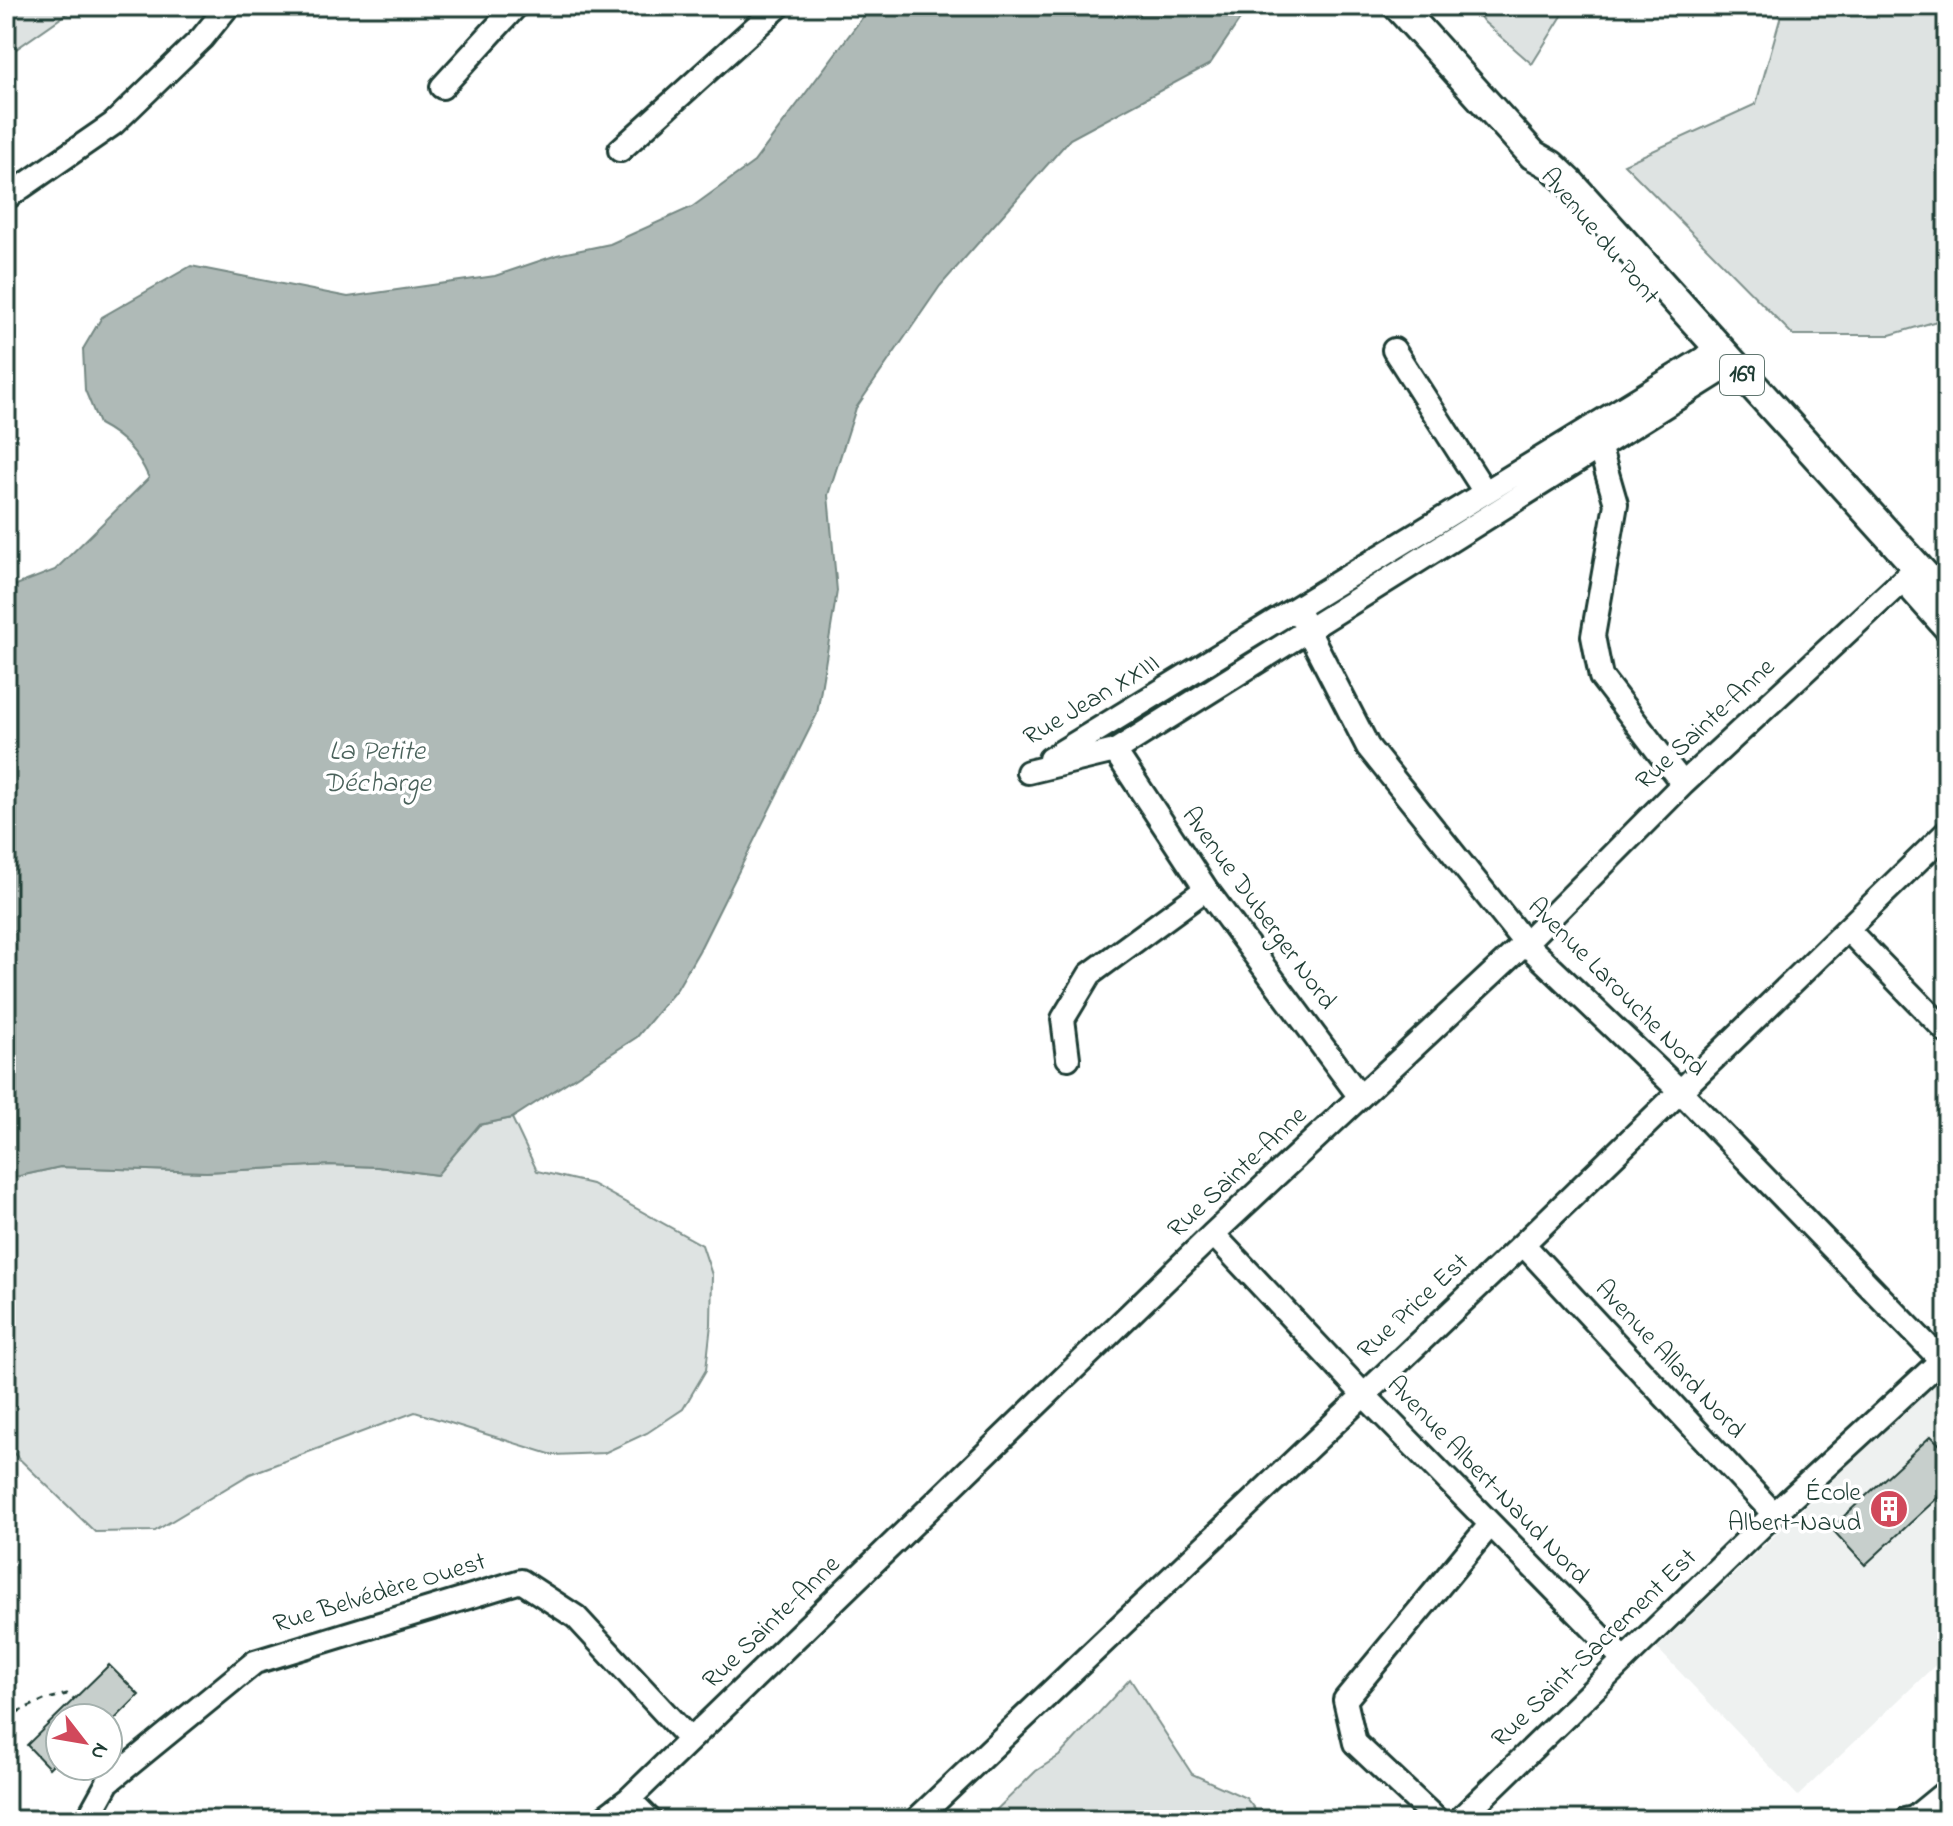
<svg xmlns="http://www.w3.org/2000/svg" width="1953" height="1826" font-family="'Indie Flower',sans-serif">
	<style>
		.built { fill: #eef1f0 }
		.green { fill: #dee3e2; stroke: #7e908b; stroke-width: 2 }
		.water { fill: #afbab7; stroke: #758883; stroke-width: 2 }
		.building { fill: #c7cfcc; stroke: #1f3d34; stroke-width: 2 }
		.lines { fill: none; stroke-linecap: round; stroke-linejoin: round }
		.minor-casing { stroke: #1f3d34; stroke-width: 28 }
		.major-casing { stroke: #1f3d34; stroke-width: 34 }
		.path { stroke: #1f3d34; stroke-width: 3; stroke-dasharray: 6 6; stroke-linecap: butt }
		.minor { stroke: #fff; stroke-width: 22 }
		.major { stroke: #fff; stroke-width: 28 }
		.labels { text-anchor: middle; dominant-baseline: central; stroke-width: 7; stroke-linejoin: round; paint-order: stroke }
		.shield { fill: #fff; stroke: #627771; stroke-width: 2 }
		.shield-label { font-size: 24px; font-weight: bold; fill: #1f3d34 }
		.street-label { font-size: 26px; fill: #1f3d34; stroke: #fff }
		.poi-label { font-size: 26px; fill: #1f3d34; stroke: #fff; text-anchor: end }
		.water-label { font-size: 28px; font-style: italic; fill: #4a625b; stroke: #fff }
	</style>
	<rect width="100%" height="100%" fill="#fff"/>
	<filter id="ink" filterUnits="userSpaceOnUse"><feTurbulence type="fractalNoise" baseFrequency=".0125" numOctaves="2"/><feDisplacementMap in="SourceGraphic" scale="16" xChannelSelector="R" yChannelSelector="G"/><feConvolveMatrix kernelMatrix="1 2 1 2 8 2 1 2 1" color-interpolation-filters="sRGB"/></filter>
	<g filter="url(#ink)">
		<path class="built" d="M1936 1381 1947 1393V1654L1798 1796 1657 1648Z"/>
		<path class="green" d="M6 6H68L72 10 6 56Z
			M1472 6H1576L1565 11 1532 64 1484 22Z
			M1777 6H1947V318L1890 335H1793L1624 164 1756 104 1780 19Z
			M512 1118 537 1171 592 1184 702 1245 712 1275 711 1324 706 1370 683 1409 647 1433 604 1453 553 1455 415 1412 250 1474 155 1531 95 1532 6 1446V1179L60 1167 206 1172 330 1165 378 1167 436 1175 479 1125Z
			M1130 1679 1192 1774 1246 1798 1263 1820H986L1036 1771 1059 1756Z"/>
		<path class="water" d="M871 6H1255L1243 15 1210 64 1070 139 940 286 856 408 828 495 837 591 817 714 699 951 677 989 637 1037 512 1118 479 1125 437 1175 378 1167 330 1165 206 1172 60 1167 6 1179V589L55 570 149 478C138 453 124 437 99 424L85 390 83 349 102 317 191 266 348 297 495 276 557 255 610 244 692 207 754 162Z"/>
		<path class="building" d="M1931 1436 1947 1452V1489L1865 1565 1831 1528Z
			M109 1665 139 1695 111 1723 108 1718H60V1757L49 1768 27 1745Z"/>
		<g class="lines">
			<g class="minor-casing">
				<path id="minor" d="M442 87 516 6
					M620 150 779 6
					M6 198 113 124 202 38 228 6
					M1394 350 1485 492
					M1600 449 1616 504 1593 636 1601 677 1683 784
					M1297 609 1368 747 1525 943 1679 1090 1947 1366
					M1115 751 1206 889 1360 1097
					M1050 759 1703 359 1717 346
					M1028 772 1115 751 1732 364
					M1847 929 1947 1032
					M1068 1058 1063 1019 1090 974 1206 889
					M1213 1234 1363 1394 1624 1660
					M1523 1244 1774 1514
					M629 1799 650 1820
					M87 1820 108 1782 255 1662 521 1581 576 1617 690 1740
					M601 1820 629 1799 1213 1234 1525 943 1683 784 1916 568
					M916 1820 1523 1244 1947 832
					M1437 1820 1355 1743 1345 1700 1490 1525
					M1459 1820 1774 1514 1947 1355
					M1905 1820 1914 1818 1947 1791"/>
			</g>
			<g class="major-casing">
				<path id="major" d="M1398 6 1533 155 1551 165 1569 182 1947 600
					M1915 590 1947 626"/>
			</g>
			<path class="path" d="M6 1717 44 1700 67 1694 74 1699
				M108 1738 118 1749"/>
			<use href="#minor" class="minor"/>
			<use href="#major" class="major"/>
		</g>
	</g>
	<defs>
		<g id="building-disc" transform="scale(2)"><circle r="9.5" fill="#d1495b" stroke="#fff"/><path d="M-4-6H4V6H1V3H-1V6H-4ZM-2.5-4.3h1.7v1.8h-1.7ZM.8-4.3h1.7v1.8H.8ZM-2.5-1h1.7V.8h-1.7ZM.8-1h1.7V.8H.8Z" fill="#fff"/></g>
	</defs>
	<g fill-rule="evenodd">
		<use href="#building-disc" x="1889" y="1509"/>
	</g>
	<g class="labels">
		<rect class="shield" x="1720" y="355" width="44" height="40" rx="6"/>
		<g class="shield-label">
			<text x="1742" y="375">169</text>
		</g>
		<g class="street-label">
			<text transform="translate(1599 237) rotate(50)">Avenue du Pont</text>
			<text transform="translate(1092 701) rotate(-31)">Rue Jean XXIII</text>
			<text transform="translate(1706 725) rotate(-43)">Rue Sainte-Anne</text>
			<text transform="translate(1258 909) rotate(54)">Avenue Duberger Nord</text>
			<text transform="translate(1616 988) rotate(45)">Avenue Larouche Nord</text>
			<text transform="translate(1238 1173) rotate(-43)">Rue Sainte-Anne</text>
			<text transform="translate(1414 1307) rotate(-43)">Rue Price Est</text>
			<text transform="translate(1669 1360) rotate(47)">Avenue Allard Nord</text>
			<text transform="translate(1487 1481) rotate(46)">Avenue Albert-Naud Nord</text>
			<text transform="translate(380 1594) rotate(-17)">Rue Belvédère Ouest</text>
			<text transform="translate(772 1623) rotate(-44)">Rue Sainte-Anne</text>
			<text transform="translate(1595 1649) rotate(-44)">Rue Saint-Sacrement Est</text>
		</g>
		<g class="poi-label">
			<text x="1861" y="1494">École<tspan x="1861" dy="30">Albert-Naud</tspan></text>
		</g>
		<g class="water-label">
			<text x="377" y="752">La Petite<tspan x="377" dy="32">Décharge</tspan></text>
		</g>
	</g>
	<rect width="1953" height="1826" fill="none" stroke="#fff" stroke-width="32"/>
	<rect x="16" y="16" width="1921" height="1794" fill="none" stroke="#1f3d34" stroke-width="3" filter="url(#ink)"/>
	<g transform="translate(84 1742) rotate(121)"><circle r="38" fill="#ffffff" stroke="#a5b1ae" stroke-width="2"/>
	<path d="M0-6L14 30L0 20L-14 30Z" fill="#d1495b"/>
	<text y="-12" font-size="22" font-weight="bold" text-anchor="middle" fill="#1f3d34">N</text>
	</g>
</svg>
